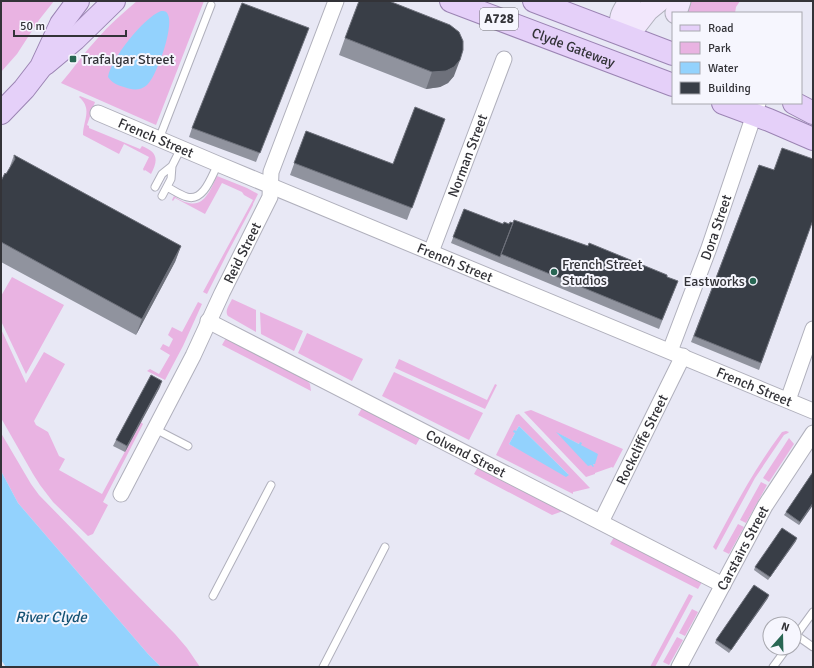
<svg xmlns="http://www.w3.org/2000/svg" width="814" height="668" font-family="Signika,sans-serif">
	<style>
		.green { fill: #e9b3e2; fill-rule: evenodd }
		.water { fill: #93d2fd }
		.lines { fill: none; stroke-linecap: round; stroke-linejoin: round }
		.lane-casing { stroke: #b0b0bc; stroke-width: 9 }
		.street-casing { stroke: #b0b0bc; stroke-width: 17 }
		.secondary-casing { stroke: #b0b0bc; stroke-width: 23 }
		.primary-casing { stroke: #9b84b3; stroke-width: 24 }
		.lane { stroke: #fff; stroke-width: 7 }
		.street { stroke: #fff; stroke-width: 15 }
		.secondary { stroke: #f2e7fc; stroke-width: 21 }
		.primary { stroke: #e5d0f9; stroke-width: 22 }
		.wall { fill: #90939e }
		.shaded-wall { fill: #6e717b }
		.building { fill: #393e47; stroke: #6e717b }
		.poi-dot { fill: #286653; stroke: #f6f6fe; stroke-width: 1.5 }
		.labels { text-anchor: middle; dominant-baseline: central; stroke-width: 4; stroke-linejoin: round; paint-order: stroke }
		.shield { fill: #f6f6fe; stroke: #6e6e73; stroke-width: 1 }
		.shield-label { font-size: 13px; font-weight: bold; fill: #333338 }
		.street-label { font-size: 14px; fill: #333338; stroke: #f6f6fe }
		.poi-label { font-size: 14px; fill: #333338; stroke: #f6f6fe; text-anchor: start }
		.water-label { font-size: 15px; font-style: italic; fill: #155375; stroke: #f6f6fe }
	</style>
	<rect width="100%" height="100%" fill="#e8e8f5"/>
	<path class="green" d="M1 1H54L39 20 17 54 1 72Z
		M137 1H204L156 125 61 83C73 69 84 53 97 39 109 25 123 13 137 1Z
		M691 1H740L736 7 735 13H688Z
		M80 96 95 102 87 125 89 126V128L140 149 142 146C157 152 159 159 151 174L145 170 144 171 143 169 149 157 124 144 119 154 83 135C83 120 93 109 79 97Z
		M217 176 247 188 258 194 253 204V205L227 254 207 294 203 292 253 200 244 195 242 192 222 183 205 214 175 198 173 201 172 200 174 196C178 199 183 202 189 203 205 207 211 188 217 176Z
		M12 277 64 305 26 374 1 321V296Z
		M232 299 256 310V332L228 316C224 311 230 304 232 299Z
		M198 302 202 304 183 346 165 380 147 371 150 369 159 374 170 355 160 349 163 344 169 347 173 339 168 335 172 327 182 332Z
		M260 312 303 331 294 351 261 334Z
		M1 329 26 383 44 352 65 364 34 421 36 425 48 432 59 456 65 459 59 470 102 494 141 422 143 424 103 502 108 505 93 534 88 536 53 502 40 485 33 474 1 418Z
		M307 333 363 359 352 381 298 353Z
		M226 338 305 378 310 384 311 391 222 345Z
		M399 359 487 400 495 384 497 385 485 409 395 368Z
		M394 372 483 413 469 440 382 396Z
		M362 408 420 438 416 445 358 415Z
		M531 410 623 449 613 468 612 467 595 473V474L586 477 524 412ZM557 433 579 444 581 443V445L594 466 591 465Z
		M519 414 590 488 573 492V494L496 455 516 415ZM519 426 569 475 509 444 515 433 514 431H516Z
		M786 431 789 432 788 433 784 435 755 478 716 550 713 547C734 507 755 468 782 432Z
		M1 433 31 484 39 495 175 634 187 648 200 667H161L148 654 18 503 1 471Z
		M789 438 794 444 769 482 763 478Z
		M478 467 563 511 552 515 474 474Z
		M761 482 767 485 746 523 740 520Z
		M738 524 744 527 729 554 723 551Z
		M614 537 702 582 698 589 610 544Z
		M689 594 693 596 655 667H650Z
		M692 609 698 612 685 636 679 633Z
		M677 637 683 640 669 665 663 662Z"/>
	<path class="water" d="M161 11C164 11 167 11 168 15 174 26 157 76 147 85 140 91 132 90 124 87 117 85 112 83 108 77 111 59 143 18 161 11Z
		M519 426 569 475 566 477 509 444 515 433 513 432 514 430 516 431Z
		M556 432 579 444 580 442 582 443 581 445 598 454 595 464H593L594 466 593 467 591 465 588 466Z
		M1 471 18 503 148 654 161 667H6L1 660Z"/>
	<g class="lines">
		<g class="lane-casing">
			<path id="lane" d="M159 139 211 5
				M155 187 162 174 172 166 181 148
				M167 187C173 190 180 195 187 197 204 202 212 175 218 164
				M162 196 171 179 172 166
				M155 429 188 446
				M213 596 271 485
				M796 635 813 647
				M794 638 813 612
				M323 667 385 547
				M773 667 787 648"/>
		</g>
		<g class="street-casing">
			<g id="street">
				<path id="s1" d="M98 113 218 164 813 411"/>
				<path id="s2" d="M431 252 504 59"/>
				<path id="s3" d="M208 321 723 585"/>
				<path id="s4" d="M670 351 709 248 758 103"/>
				<path d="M788 400 813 329"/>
				<path id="s5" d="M121 494 193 356 222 293 270 197 271 172 336 1"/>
				<path id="s6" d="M601 522 683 356"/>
				<path id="s7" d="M679 667 765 506 813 433"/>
			</g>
		</g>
		<g class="secondary-casing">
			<path id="secondary" d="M630 1C621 13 618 19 622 34L634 28 648 10 659 1
				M676 13 680 1"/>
		</g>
		<g class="primary-casing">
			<g id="primary">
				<path id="s8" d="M451 1 673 85"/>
				<path d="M534 1 673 54"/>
				<path d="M45 64 75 39 114 1"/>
				<path d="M723 103 769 120 813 139"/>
				<path d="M794 103 813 113"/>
				<path d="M1 113 24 89 41 67 61 24 78 1"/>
			</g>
		</g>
		<use href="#lane" class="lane"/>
		<use href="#street" class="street"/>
		<use href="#secondary" class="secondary"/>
		<use href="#primary" class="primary"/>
	</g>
	<path class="wall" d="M305 37 256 162 189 137 192 128Z
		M345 38 454 76 448 83 440 87 426 89 339 55Z
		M445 119 407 220 290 175 306 131 393 164Z
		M14 155 181 246 175 262 136 335 1 262V181L6 174 9 169Z
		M759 165 774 170 813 220 759 370 691 342Z
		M464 209 503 224H509L667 277 678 281 659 329 451 243Z
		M160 387 125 452 113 446 116 440Z
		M813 472V505L799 525 784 515 786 512Z
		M796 541 768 580 754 570 755 567Z
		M768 598 729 653 715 643 716 640Z"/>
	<path class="shaded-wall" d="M460 60 454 76 448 83 440 87 426 89 432 72Z
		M181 246 175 262 136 335 142 319Z
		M162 381 160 387 125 452 127 446Z
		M813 503V505L799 525 800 522Z
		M797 538 796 541 768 580 770 577Z
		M769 595 768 598 729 653 731 650Z"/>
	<path class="building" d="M359 1H389L450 25 459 32 463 41V50L460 60 454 67 446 71 432 72 345 38Z
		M242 3 309 28 260 153 192 128Z
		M415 107 445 119 412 208 294 163 306 131 393 164Z
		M782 148 813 159V220L761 363 694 336 759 165 774 170Z
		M14 155 181 246 142 319 1 242V181L5 173 6 174 15 159Z
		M464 209 503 224 504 222 509 224 510 222 513 223 500 257 453 237Z
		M514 220 588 246 589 243 667 275V277L678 281 662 320 501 254Z
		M151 375 162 381 127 446 116 440Z
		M813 472V503L800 522 786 512Z
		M782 528 797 538 770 577 755 567Z
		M754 585 769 595 731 650 716 640Z"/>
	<g class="poi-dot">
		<rect x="69" y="55" width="8" height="8" rx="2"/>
		<circle cx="554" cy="272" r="4"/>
		<circle cx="753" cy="281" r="4"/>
	</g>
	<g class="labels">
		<rect class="shield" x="480" y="8" width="38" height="22" rx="3"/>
		<g class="shield-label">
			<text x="499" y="19">A728</text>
		</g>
		<g class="street-label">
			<text stroke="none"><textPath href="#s8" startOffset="131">Clyde Gateway</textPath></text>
			<text stroke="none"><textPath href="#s1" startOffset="63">French Street</textPath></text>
			<text stroke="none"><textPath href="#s2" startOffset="103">Norman Street</textPath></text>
			<text stroke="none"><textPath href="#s4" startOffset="132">Dora Street</textPath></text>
			<text stroke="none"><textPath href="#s5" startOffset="270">Reid Street</textPath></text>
			<text stroke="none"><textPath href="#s1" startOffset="387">French Street</textPath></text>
			<text stroke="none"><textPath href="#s1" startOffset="711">French Street</textPath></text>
			<text stroke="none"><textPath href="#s6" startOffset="92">Rockcliffe Street</textPath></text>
			<text stroke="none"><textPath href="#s3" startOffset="290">Colvend Street</textPath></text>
			<text stroke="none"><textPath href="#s7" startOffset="135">Carstairs Street</textPath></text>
		</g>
		<g class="poi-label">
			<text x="81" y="59">Trafalgar Street</text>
			<text x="562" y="264">French Street<tspan x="562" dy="16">Studios</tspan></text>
			<text x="745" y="281" text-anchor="end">Eastworks</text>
		</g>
		<g class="water-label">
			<text x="51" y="617">River Clyde</text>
		</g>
	</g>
	<rect width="814" height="668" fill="none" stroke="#333338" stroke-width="4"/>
	<rect x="672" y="12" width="130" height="92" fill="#f6f6fe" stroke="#a8a8af"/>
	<rect x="680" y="25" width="20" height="6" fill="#e5d0f9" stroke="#a8a8af"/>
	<text x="708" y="32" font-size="12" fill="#333338">Road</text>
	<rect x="680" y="42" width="20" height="12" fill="#e9b3e2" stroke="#a8a8af"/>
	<text x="708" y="52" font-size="12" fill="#333338">Park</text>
	<rect x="680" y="62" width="20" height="12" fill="#93d2fd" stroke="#a8a8af"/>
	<text x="708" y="72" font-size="12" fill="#333338">Water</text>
	<rect x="680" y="82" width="20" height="12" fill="#393e47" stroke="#a8a8af"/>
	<text x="708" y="92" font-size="12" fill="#333338">Building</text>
	<g transform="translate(782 636) rotate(20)"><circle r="19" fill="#f6f6fe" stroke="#a8a8af"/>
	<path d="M0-3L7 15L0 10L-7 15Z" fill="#286653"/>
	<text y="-6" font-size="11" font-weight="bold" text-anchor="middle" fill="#333338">N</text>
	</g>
	<path d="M14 30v6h112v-6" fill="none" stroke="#333338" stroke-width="2"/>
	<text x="20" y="30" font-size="12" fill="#333338" stroke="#f6f6fe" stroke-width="3" paint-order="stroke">50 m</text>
</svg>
